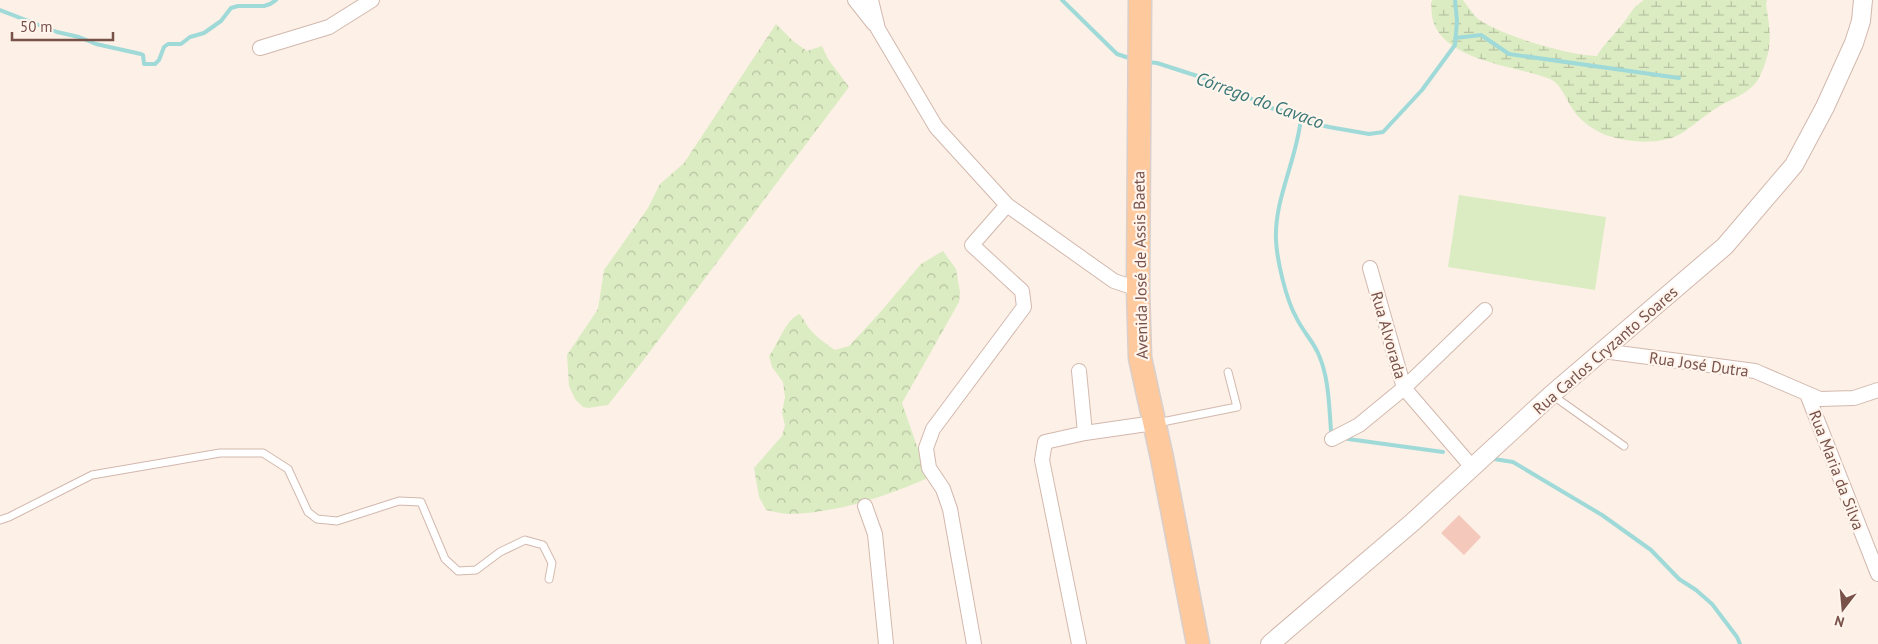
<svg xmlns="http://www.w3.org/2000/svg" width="1878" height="644" font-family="'PT Sans',sans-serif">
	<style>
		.forest { fill: url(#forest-crowns) }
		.wetland { fill: url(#wetland-marsh) }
		.pitch { fill: #dbecc3 }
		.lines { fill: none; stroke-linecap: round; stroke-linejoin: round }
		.stream { stroke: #9fdad9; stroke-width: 4 }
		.building { fill: #f4c9bc }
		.service-casing { stroke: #d2b8ae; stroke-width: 9 }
		.minor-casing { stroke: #d2b8ae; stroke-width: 16 }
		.tertiary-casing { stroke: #d2b8ae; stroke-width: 20 }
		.primary-casing { stroke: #d9cfcc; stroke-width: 25 }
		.service { stroke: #fff; stroke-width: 7 }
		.minor { stroke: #fff; stroke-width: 14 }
		.tertiary { stroke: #fff; stroke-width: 18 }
		.primary { stroke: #fec99c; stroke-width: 22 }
		.labels { text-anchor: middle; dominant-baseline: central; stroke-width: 4.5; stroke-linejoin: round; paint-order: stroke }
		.street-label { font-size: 16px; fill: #785249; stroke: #fff5ed }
		.water-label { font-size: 18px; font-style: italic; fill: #397676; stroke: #fff5ed }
	</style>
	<defs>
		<pattern id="forest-crowns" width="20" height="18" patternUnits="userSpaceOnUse" patternTransform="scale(1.25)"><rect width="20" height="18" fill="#dbecc3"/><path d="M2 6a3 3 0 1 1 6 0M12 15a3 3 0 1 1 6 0" fill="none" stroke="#b6c2a0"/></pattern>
		<pattern id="wetland-marsh" width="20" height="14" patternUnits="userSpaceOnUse" patternTransform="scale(1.25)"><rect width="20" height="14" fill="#dbecc3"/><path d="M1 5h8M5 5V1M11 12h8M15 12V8" fill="none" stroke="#b6c2a0"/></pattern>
	</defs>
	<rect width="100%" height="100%" fill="#fdf0e6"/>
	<path class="forest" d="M776 24 793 41 807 51 822 46 828 59 849 87 642 362 608 405 588 408 583 407 575 399 569 386 567 355 598 309 604 270 648 208 660 184 684 163Z
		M943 251 956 269 960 292 959 302 902 403 928 478C884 497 837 513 789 514 782 514 773 511 766 510L759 497 754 468 782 436 785 425 782 413 785 397 783 382 772 367 769 356C779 343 784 322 799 314 804 318 805 323 809 328 815 336 826 344 835 350L849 346 877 316 921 264Z"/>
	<path class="wetland" d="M1432 0H1463C1468 6 1474 17 1481 21 1507 37 1567 55 1597 56 1603 45 1612 37 1620 27 1630 16 1630 9 1644 0H1767L1766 4C1771 34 1773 49 1759 78 1751 92 1736 97 1723 104 1708 112 1696 124 1682 133 1661 146 1624 143 1601 133 1593 129 1583 122 1577 115 1568 105 1563 85 1550 79 1512 64 1423 60 1432 0Z"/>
	<path class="pitch" d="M1459 195 1606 217 1595 290 1448 267Z"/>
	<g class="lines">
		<path class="stream" d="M1062 0 1117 54 1132 59
			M0 10 57 32 79 37 96 44 141 54 143 55 144 64H155L159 60 164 47 168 44H181L190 37 204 33 221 21 231 8 238 6H264L270 4 276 0
			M1455 38 1481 35 1509 54 1679 78
			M1146 62 1157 63 1216 82 1271 108 1291 113 1309 122 1329 127 1369 134 1383 132 1422 90 1455 45 1457 21 1455 0
			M1301 118C1297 159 1274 200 1276 240 1277 261 1286 299 1296 317 1302 330 1312 340 1318 353 1329 377 1329 405 1331 431
			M1348 439 1443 452
			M1494 459 1513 462 1602 515 1651 550 1679 579 1696 590 1712 604 1737 637 1740 644"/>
	</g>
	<path class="building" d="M1459 515 1481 537 1464 555 1441 533Z"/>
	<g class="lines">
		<g class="service-casing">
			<path id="service" d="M1552 395 1624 446
				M1157 423 1237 407 1228 372
				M0 520 9 517 92 475 220 453H263L288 469 308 512 317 519 337 521 399 501 421 502 445 559 458 571 476 570 500 552 525 540 543 545 552 563 549 579"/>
		</g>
		<g class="minor-casing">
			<path id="minor" d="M855 0 874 24
				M871 0 878 29 936 127 1007 205 1114 281 1138 289
				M260 48 329 27 372 0
				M1370 268 1404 388 1472 467
				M1603 351 1755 371 1820 399 1854 398 1878 390
				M1079 371 1085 433
				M1807 394 1878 574
				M1332 439 1359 425 1404 388 1485 310
				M865 506 875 534 886 644
				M974 644 950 509 943 489 929 468 926 448 933 429 1024 307 1022 291 972 245 1007 205
				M1079 644 1042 460 1045 442 1085 433 1154 423"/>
		</g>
		<g class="tertiary-casing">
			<path id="tertiary" d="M1270 644 1414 521 1551 395 1725 246 1794 165 1825 107 1854 43 1861 21 1863 0"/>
		</g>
		<g class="primary-casing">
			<path id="primary" d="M1140 0 1138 289 1140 358 1162 458 1198 644"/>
		</g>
		<use href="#service" class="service"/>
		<use href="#minor" class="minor"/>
		<use href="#tertiary" class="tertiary"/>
		<use href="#primary" class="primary"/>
	</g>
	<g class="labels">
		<g class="street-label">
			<text transform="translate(1140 265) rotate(-91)">Avenida José de Assis Baeta</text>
			<text transform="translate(1389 335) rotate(74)">Rua Alvorada</text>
			<text transform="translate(1605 350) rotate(-41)">Rua Carlos Cryzanto Soares</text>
			<text transform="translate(1699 364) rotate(8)">Rua José Dutra</text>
			<text transform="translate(1837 470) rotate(69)">Rua Maria da Silva</text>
		</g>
		<g class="water-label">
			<text transform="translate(1260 100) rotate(20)">Córrego do Cavaco</text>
		</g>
	</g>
	<g transform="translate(1843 609) rotate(196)" stroke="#fff5ed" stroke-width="4" paint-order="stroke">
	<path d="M0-4L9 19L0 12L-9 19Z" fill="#785249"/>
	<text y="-8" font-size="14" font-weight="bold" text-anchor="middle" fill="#785249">N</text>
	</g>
	<path d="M12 32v8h101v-8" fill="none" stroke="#785249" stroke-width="2.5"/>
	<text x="20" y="32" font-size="15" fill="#785249" stroke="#fff5ed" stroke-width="4" paint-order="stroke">50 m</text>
</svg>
